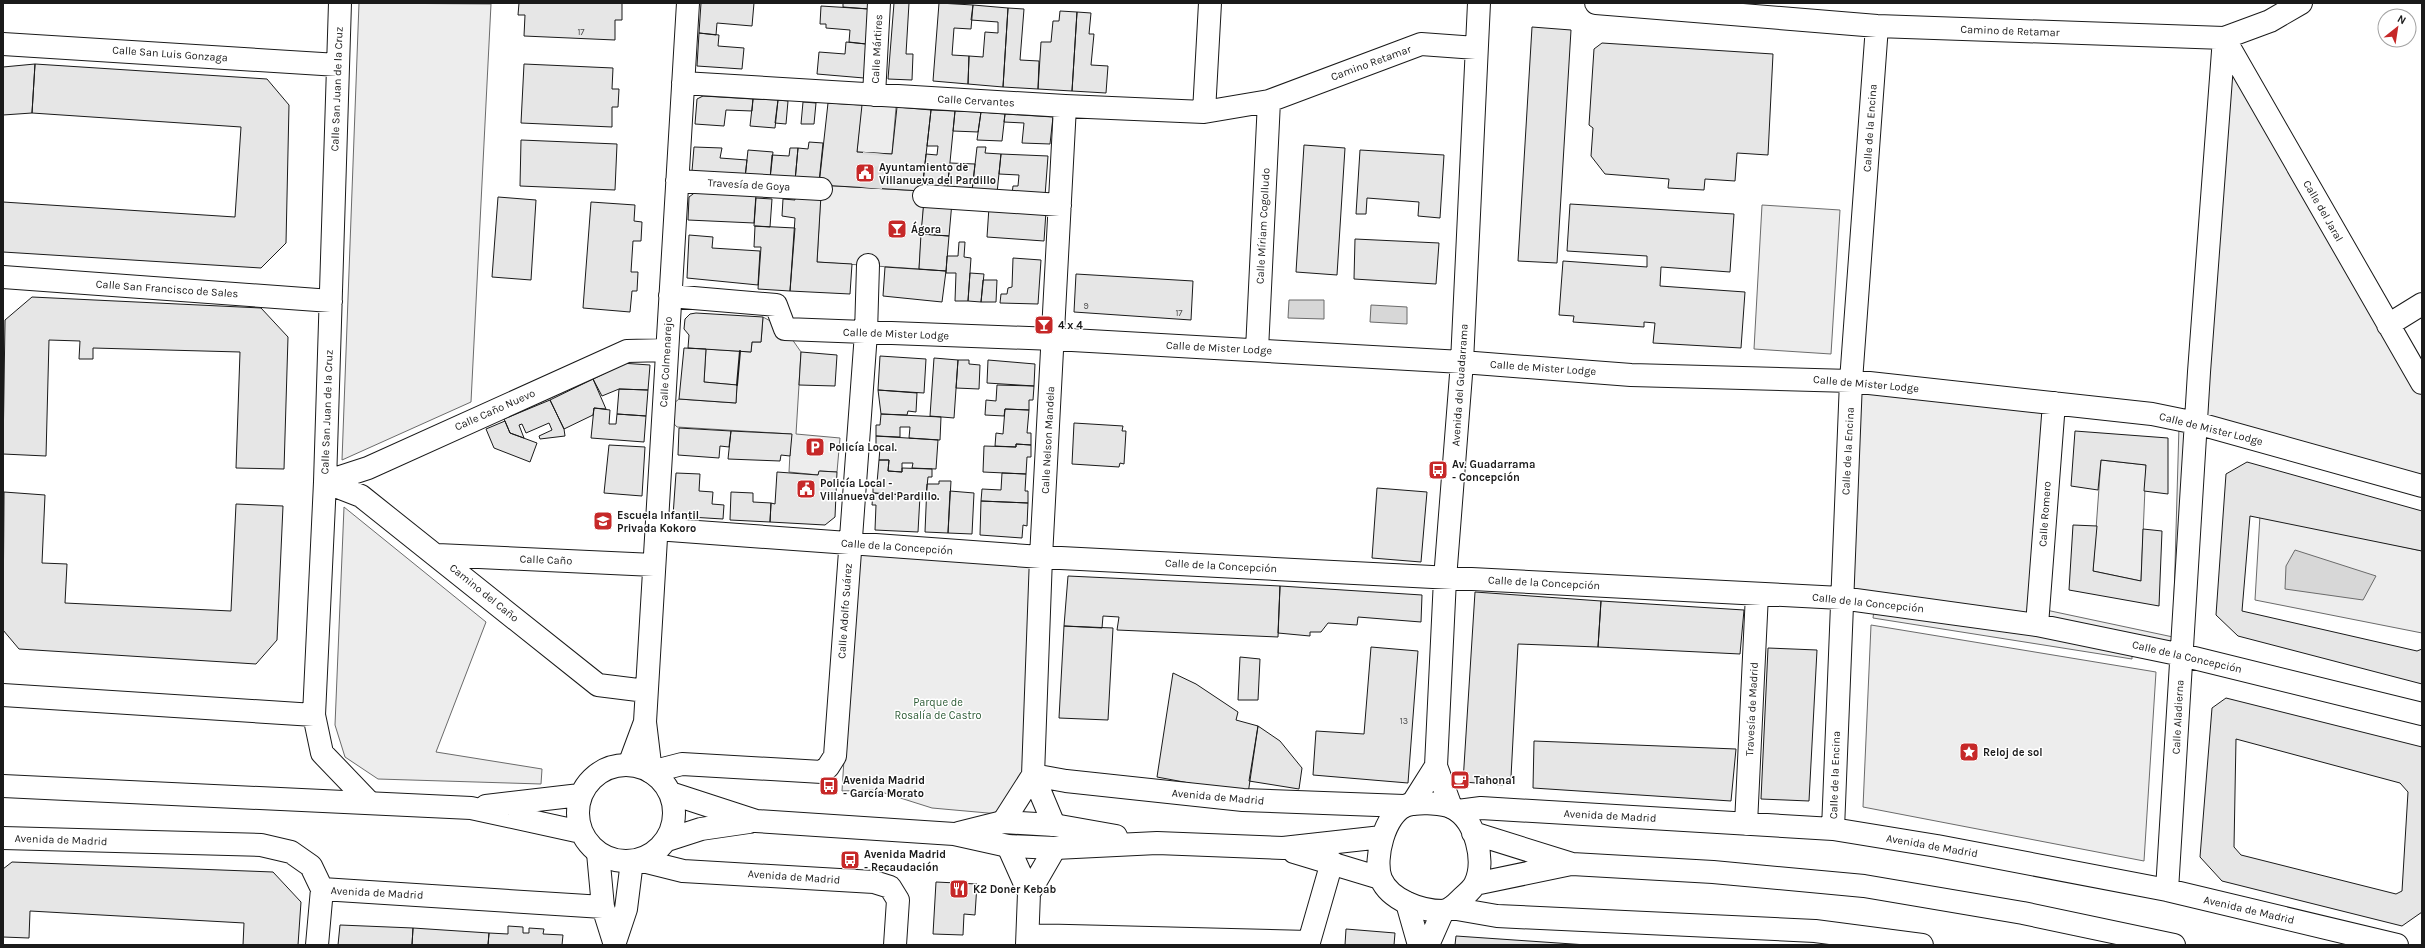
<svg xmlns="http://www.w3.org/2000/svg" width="2425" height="948" font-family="Karla,sans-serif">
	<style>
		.built { fill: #ededed; stroke: #6a6a6a }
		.water { fill: #d7d7d7; stroke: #6a6a6a }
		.building { fill: #e6e6e6; stroke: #1a1a1a; fill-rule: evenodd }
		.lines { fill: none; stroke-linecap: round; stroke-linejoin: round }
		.minor-tunnel { stroke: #ddd; stroke-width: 22; stroke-dasharray: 22 11; stroke-linecap: butt }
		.minor-casing { stroke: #1a1a1a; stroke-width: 24 }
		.major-casing { stroke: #1a1a1a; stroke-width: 24 }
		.minor { stroke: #fff; stroke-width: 22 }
		.major { stroke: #fff; stroke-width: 22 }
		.wall { stroke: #1a1a1a; stroke-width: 2 }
		.labels { text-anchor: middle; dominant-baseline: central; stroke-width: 3; stroke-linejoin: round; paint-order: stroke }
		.number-label { font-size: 9px; fill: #4d4d4d }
		.street-label { font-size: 11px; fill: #1a1a1a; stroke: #fff }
		.poi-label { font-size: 11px; font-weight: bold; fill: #1a1a1a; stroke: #fff; text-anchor: start }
		.park-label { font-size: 11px; fill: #2b5a34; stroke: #fff }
	</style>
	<rect width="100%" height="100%" fill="#fff"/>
	<path class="built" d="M359 3 491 4 471 402 342 460Z
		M2224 38 2422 381V486L2196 423Z
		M862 94 897 96 892 154 857 152Z
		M819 185 922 191 924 200 919 269 817 262 821 189Z
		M1762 205 1840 210 1831 354 1754 349Z
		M763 317 785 329 801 352 796 434 840 438 837 472 820 471 818 475 789 472 791 434 677 427 663 412 679 399 736 403 737 385 704 382 706 349 751 352 752 342H761Z
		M1851 381 2054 403 2037 625 1841 598Z
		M2179 426 2196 430 2173 635Z
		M2101 460 2146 465 2141 581 2093 571Z
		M344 507 486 622 436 752 542 769 541 784 378 779 345 757 335 725Z
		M2260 515 2422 551V633L2255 600Z
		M857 553 1033 563 1027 768 999 814 932 808 875 790 842 791Z
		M1874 610 2132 651V659L1873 618Z
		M2046 610 2173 637 2171 645 2045 619Z
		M1871 625 2156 672 2144 861 1863 807Z"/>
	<path class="water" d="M1289 300H1324V319L1288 318Z
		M1371 305 1407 307V324L1370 322Z
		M2295 550 2376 576 2363 600 2285 589 2286 566Z"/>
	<path class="building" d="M519 3H622V20H615V40L524 36 525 15H518Z
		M701 3H754L752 26 717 23 716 35 699 33Z
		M843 3H869V9L843 7Z
		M894 3H909L906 54H913L912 80 888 79Z
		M939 3 973 5 971 29 954 28 952 55 969 56 968 84 933 81Z
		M973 5 1008 8 1003 87 968 84 969 56 983 57 985 32 998 33V22L971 20Z
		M821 6 869 9 866 44 849 42 850 30 826 28V24H820Z
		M1008 8 1024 9 1020 60 1039 61 1038 89 1003 87Z
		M1060 11 1077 12 1072 91 1038 89 1041 42H1051L1053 21H1059Z
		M1077 12 1091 13 1089 34H1094L1091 65 1108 66 1106 93 1072 91Z
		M1532 27 1571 30 1557 263 1518 261Z
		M699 33 719 35 718 46 744 48 742 69 697 66Z
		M846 42 866 44 864 78 817 74 819 52 845 54Z
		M1602 43 1773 54 1768 155 1737 153 1735 181 1705 179 1704 190 1668 188 1669 179 1605 174 1591 156 1593 128 1589 125 1594 49Z
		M35 64 267 79 289 105 286 243 261 268 3 252V202L235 217 241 127 32 113Z
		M35 64 32 113 3 115V67Z
		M524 64 613 68 612 89H619L618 107H612V127L521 123Z
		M703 96 753 99 752 111 726 110 724 126 695 124 697 99Z
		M753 99 778 100 775 128 750 126Z
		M778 100 788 101 786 124 775 123Z
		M803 102 816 103 814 124H801Z
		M828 103 862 105 857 152 892 154 897 107 931 110 922 191 819 185Z
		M931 110 955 111 947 193 922 191 926 154 937 155 938 146H927Z
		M955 111 981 112 978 132 953 131Z
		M981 112 1005 114 1002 141 977 140Z
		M1005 114 1053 117 1050 144 1022 143 1024 123 1004 122Z
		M521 140 617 144 615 190 520 186Z
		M809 142 823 143 819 182 795 181 798 148 808 149Z
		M1304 145 1345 148 1337 275 1296 272Z
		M694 147 722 148 720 158 747 160 745 178 694 175 692 171Z
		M977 147H986L985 153 1001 154 997 193 972 191Z
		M790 148H798L795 181 770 179 772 155 789 156Z
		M748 150 773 152 770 179 745 178Z
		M1360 150 1444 155 1440 218 1418 216 1419 202 1367 198 1366 214H1356Z
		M1001 154 1048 156 1045 196 1012 194 1013 186H1018L1019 175 999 174Z
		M950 163 975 164 972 191 947 189Z
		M697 191 756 194 754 223 688 220 689 197Z
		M795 192 821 195 817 262 852 264 850 294 790 291 795 218 782 216 783 199 795 200Z
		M498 197 536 200 531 280 492 277Z
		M756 198 772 199 770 227 754 226Z
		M924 200 952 202 949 236 921 234Z
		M591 202 635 205 634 221 642 222 641 241H633L631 272H638L637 291H632L630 312 583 308Z
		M1570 204 1734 214 1730 272 1661 267 1660 286 1745 292 1741 348 1653 343 1655 323 1644 322V327L1573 322 1574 316 1559 315 1563 261 1647 267V256L1567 251Z
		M989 207 1046 211 1044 241 987 237Z
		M755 226 795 228 790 291 758 289 761 247H754Z
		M921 234 949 236 946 271 919 269Z
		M689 235 713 237 712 248 760 251 758 285 687 278Z
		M1355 239 1439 243 1436 284 1354 279Z
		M959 242H965L964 257 971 258 968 301H955L956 273H946L947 256H958Z
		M1013 258 1041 260 1038 304 1000 303 1001 294H1007L1008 288 1012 287Z
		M885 267 946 271 942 302 883 296Z
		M970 273 984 274 981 302 968 301Z
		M1076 274 1193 281 1191 320 1074 312Z
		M983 280H997L996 302H981Z
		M32 297 261 308 288 337 284 469 236 468 240 352 93 348V359H79L80 341 49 340 46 456 3 454 5 320Z
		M696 313 763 317 761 342H752L751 352 688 348 689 335 684 329 685 319 690 314Z
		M684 348 706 349 704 382 737 385 736 403 679 399Z
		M801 352 837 355 835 386 799 385Z
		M880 356 926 359 924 393 878 390Z
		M934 358 958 360 954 418 930 416Z
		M958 360H969V364L980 365 979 389 956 388Z
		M988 360 1035 364 1034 386 987 383Z
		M621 363 650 365 648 390 619 389 602 396 593 379 620 366Z
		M593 379 606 409 594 408 593 415 564 429 550 400Z
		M997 385 1034 386 1033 400H1029V410L1005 409 1004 416 985 415 986 400 996 401Z
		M619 389 648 390 646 416 617 414Z
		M878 390 917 393 916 412 908 411 907 415 881 414Z
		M550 400 564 429 565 436 540 439 539 436 552 430 549 423 526 433 522 424 519 425 524 438 510 433 504 419Z
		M594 408 610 410 609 424H616L617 414 646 416 644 442 591 438Z
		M1005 409 1029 410 1027 433H1031V445L1016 444V447L995 446 996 433 1003 434Z
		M881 414 941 417 940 440 909 438 910 427H900V437L876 436V425H880Z
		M505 421 510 433 537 443 530 462 494 448 486 429Z
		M1074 423 1123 426 1122 431H1126L1124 464 1120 463 1119 467 1072 464Z
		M679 428 731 431 729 447 720 446 719 458 678 455Z
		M731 431 792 434 790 456 781 455 780 461 728 459Z
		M2075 431 2168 438V494L2144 491 2146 465 2101 460 2098 490 2071 486Z
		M876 436 938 440 936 469 912 468 913 463H902V472L888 471 889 460H879L880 448 876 447Z
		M1016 444 1031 445V457H1027L1026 474 983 472 984 446 1016 447Z
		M609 445 645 447 642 496 604 493Z
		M879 460H889L888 471 902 472V468L932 469V477H928L926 496 873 493V482L877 483Z
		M2247 462 2422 511V551L2250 516 2242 611 2417 651 2422 649V684L2238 636 2216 615 2226 474Z
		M819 471 837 472 835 517 825 525 770 522 771 503 775 504 777 472 818 475Z
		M676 473 700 474 699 491 713 492 712 504 724 505 723 519 673 516Z
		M1002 473 1026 474 1025 491H1028V503L981 501 982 489 1001 490Z
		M939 481H951L948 533 925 532 927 484H939Z
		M1377 488 1427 492 1421 562 1372 558Z
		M950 491 974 493 972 534 948 533Z
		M4 492 45 495 42 563 67 564 65 603 231 611 236 504 283 506 277 640 256 664 19 649 3 630Z
		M731 492 753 493V502L771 503 770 522 730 520Z
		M873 493 920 496 918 532 875 530 876 505H872Z
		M981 501 1028 503 1027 526 1023 525 1022 538 980 535Z
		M2073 525 2097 526 2093 571 2141 581 2143 529 2162 531 2159 606 2069 590Z
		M1068 576 1280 586 1278 637 1117 630 1119 617 1103 616 1102 628 1064 626Z
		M1280 586 1422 595 1421 622 1358 617 1357 625 1328 623 1321 632H1310V636L1278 633Z
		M1475 592 1601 601 1598 647 1518 644 1511 777 1503 785 1463 782Z
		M1601 601 1744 610 1740 654 1598 647Z
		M1064 626 1113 628 1108 720 1059 718Z
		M1371 647 1418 651 1408 783 1313 775 1316 731 1364 734Z
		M1768 648 1817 650 1809 801 1761 799Z
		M1240 657 1260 659 1258 700H1238Z
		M1173 673 1196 684 1238 712 1236 720 1258 726 1248 794 1157 777Z
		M2226 698 2422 747V912L2402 926 2222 881 2200 857 2212 708ZM2236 739 2400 783 2408 792 2402 891 2396 894 2241 855 2234 847Z
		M1258 726 1280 741 1302 768 1299 789 1249 781Z
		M1534 741 1736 749 1731 801 1533 788Z
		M12 862 273 872 301 902 298 945H243L244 923 30 911 29 938 3 937V869Z
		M936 882 977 884 975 915 964 914 963 935 933 934Z
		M340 925 413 928 412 945H338Z
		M508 926 523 927V933H529V928L544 929 543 934 563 935 562 945H488L489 933 508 934Z
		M413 928 489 933 488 945H412Z
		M1346 929 1395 933 1394 945H1345Z
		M1456 936 1587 945H1455Z"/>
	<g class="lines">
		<path class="minor-tunnel" d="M871 188 874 153"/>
		<g class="minor-casing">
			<path id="minor" d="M340 3 325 482 314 715 322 753 369 802
				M1596 3 1877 26 2224 38 2270 21 2301 3
				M2224 38 2422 383
				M3 44 338 65
				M683 83 1065 106 1204 112 1269 101 1421 44 1476 48
				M874 95 879 3
				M1204 112 1210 3
				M677 181 821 189
				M924 196 1060 205
				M3 277 331 301
				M670 296 776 305 785 329 1054 339 1462 362 1631 375 1851 381 2152 414 2196 423 2422 486
				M2388 325 2422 304
				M1257 350 1269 101
				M325 482 361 496 598 685 646 691
				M325 482 368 468 627 351 667 350
				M656 529 1041 557 1841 598 2037 625 2182 655 2422 714
				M437 555 654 565
				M2037 625 2054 403
				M3 695 314 715
				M645 722 688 3
				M629 765 645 722 651 772 682 764 822 772 828 767 835 756 866 333 868 265
				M1033 775 1066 781 1243 800 1404 806
				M1412 804 1436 766
				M1451 807 1436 766 1445 579 1462 362 1479 3
				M1458 811 1481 808 1833 829 1937 846 2167 890 2397 945
				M1003 822 1033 775
				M1746 824 1757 594
				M1054 825 1033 775 1041 557 1065 106
				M1833 829 1851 381 1877 26
				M3 838 261 845 291 852 311 866 322 889
				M1008 846 1029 893 1027 945
				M598 853 603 907 614 942
				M639 860 683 871 874 882 890 887 898 900 895 945
				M322 889 603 907
				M2167 890 2199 372 2224 38
				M1029 893 1055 848
				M1407 903 1419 945
				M1451 908 1497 916 1815 931 1922 945
				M1028 935 1309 942 1332 862
				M317 945 322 889
				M614 945 626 909 632 861
				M1428 945 1443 911"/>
		</g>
		<g class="major-casing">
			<path id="major" d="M578 813a48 48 0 1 1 96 0a48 48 0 1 1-96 0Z
				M3 786 471 808 581 832
				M670 793 756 821 954 834 1008 846 1055 848 1157 843 1283 848 1382 837
				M1426 803C1435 804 1446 804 1453 808 1476 820 1486 861 1475 884 1472 890 1465 895 1460 900 1456 904 1450 910 1443 911 1421 911 1390 900 1381 879 1373 859 1385 814 1405 806 1412 803 1420 804 1426 803Z
				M486 806 580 795
				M959 833 1003 822 1054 825 1116 836
				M1473 833 1572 864 1713 872 1864 886 2023 913 2174 945
				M667 840 701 829 749 822
				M1294 852 1380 878
				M1475 884 1571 864"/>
		</g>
		<use href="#minor" class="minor"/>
		<use href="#major" class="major"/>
		<path class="wall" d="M737 385 740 351"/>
	</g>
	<defs>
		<g id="civic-square" transform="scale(1)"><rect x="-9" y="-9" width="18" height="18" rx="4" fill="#c62828" stroke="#fff"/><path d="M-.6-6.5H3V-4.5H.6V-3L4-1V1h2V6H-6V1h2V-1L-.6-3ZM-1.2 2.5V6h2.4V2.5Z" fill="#fff"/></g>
		<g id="bar-square" transform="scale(1)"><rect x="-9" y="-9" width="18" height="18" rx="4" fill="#c62828" stroke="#fff"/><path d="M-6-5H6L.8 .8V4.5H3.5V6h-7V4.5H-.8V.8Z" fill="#fff"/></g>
		<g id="parking-square" transform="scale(1)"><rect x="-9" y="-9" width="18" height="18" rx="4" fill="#c62828" stroke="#fff"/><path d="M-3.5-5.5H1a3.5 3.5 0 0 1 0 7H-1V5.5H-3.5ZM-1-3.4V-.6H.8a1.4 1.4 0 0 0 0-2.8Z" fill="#fff"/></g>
		<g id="bus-square" transform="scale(1)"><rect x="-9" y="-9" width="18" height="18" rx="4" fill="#c62828" stroke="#fff"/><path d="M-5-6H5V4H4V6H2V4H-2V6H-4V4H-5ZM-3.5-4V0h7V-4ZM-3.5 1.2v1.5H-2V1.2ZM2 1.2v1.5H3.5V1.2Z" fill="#fff"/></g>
		<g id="school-square" transform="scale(1)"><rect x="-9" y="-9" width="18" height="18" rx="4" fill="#c62828" stroke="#fff"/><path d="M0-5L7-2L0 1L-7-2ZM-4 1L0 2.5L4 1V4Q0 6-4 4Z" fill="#fff"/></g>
		<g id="sight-square" transform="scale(1)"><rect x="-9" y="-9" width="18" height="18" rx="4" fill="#c62828" stroke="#fff"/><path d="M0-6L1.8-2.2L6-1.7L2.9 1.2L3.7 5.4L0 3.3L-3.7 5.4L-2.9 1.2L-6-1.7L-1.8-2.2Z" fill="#fff"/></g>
		<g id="cafe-square" transform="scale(1)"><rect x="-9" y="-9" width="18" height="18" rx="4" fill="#c62828" stroke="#fff"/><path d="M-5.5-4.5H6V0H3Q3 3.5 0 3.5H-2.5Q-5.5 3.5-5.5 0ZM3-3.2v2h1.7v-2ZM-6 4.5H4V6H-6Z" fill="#fff"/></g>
		<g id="restaurant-square" transform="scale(1)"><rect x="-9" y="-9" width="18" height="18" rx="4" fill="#c62828" stroke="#fff"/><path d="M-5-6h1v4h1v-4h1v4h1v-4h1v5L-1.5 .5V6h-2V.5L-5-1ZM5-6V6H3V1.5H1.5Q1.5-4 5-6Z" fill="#fff"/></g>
	</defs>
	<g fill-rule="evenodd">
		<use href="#civic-square" x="865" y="173"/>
		<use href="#bar-square" x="897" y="229"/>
		<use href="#bar-square" x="1044" y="325"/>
		<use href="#parking-square" x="815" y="447"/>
		<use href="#bus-square" x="1438" y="470"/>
		<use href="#civic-square" x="806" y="489"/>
		<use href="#school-square" x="603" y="521"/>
		<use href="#sight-square" x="1969" y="752"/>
		<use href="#cafe-square" x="1460" y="780"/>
		<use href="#bus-square" x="829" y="786"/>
		<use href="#bus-square" x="850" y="860"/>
		<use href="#restaurant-square" x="959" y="889"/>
	</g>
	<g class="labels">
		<g class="number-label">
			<text x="581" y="32">17</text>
			<text x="1086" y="306">9</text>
			<text x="1179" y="313">17</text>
			<text x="1404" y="721">13</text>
		</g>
		<g class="street-label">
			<text transform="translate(2010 31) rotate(2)">Camino de Retamar</text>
			<text transform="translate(877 49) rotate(-87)">Calle Mártires</text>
			<text transform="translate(170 54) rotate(4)">Calle San Luis Gonzaga</text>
			<text transform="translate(1371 63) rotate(-20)">Camino Retamar</text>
			<text transform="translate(337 89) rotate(-88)">Calle San Juan de la Cruz</text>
			<text transform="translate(976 101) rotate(3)">Calle Cervantes</text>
			<text transform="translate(1870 128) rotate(-86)">Calle de la Encina</text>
			<text transform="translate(749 185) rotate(3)">Travesía de Goya</text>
			<text transform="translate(2323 211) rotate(60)">Calle del Jaral</text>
			<text transform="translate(1263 226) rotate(-87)">Calle Míriam Cogolludo</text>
			<text transform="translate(167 289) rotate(4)">Calle San Francisco de Sales</text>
			<text transform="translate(896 334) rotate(2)">Calle de Mister Lodge</text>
			<text transform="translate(1219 348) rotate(3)">Calle de Mister Lodge</text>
			<text transform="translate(666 362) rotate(-87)">Calle Colmenarejo</text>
			<text transform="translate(1543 368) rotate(4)">Calle de Mister Lodge</text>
			<text transform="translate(1866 384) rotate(5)">Calle de Mister Lodge</text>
			<text transform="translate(1460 385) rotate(-86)">Avenida del Guadarrama</text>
			<text transform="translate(495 410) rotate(-24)">Calle Caño Nuevo</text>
			<text transform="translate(327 412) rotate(-88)">Calle San Juan de la Cruz</text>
			<text transform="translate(2211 429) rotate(14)">Calle de Mister Lodge</text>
			<text transform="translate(1048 440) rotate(-87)">Calle Nelson Mandela</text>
			<text transform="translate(1848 451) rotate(-87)">Calle de la Encina</text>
			<text transform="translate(2045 514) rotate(-86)">Calle Romero</text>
			<text transform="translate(897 547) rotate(4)">Calle de la Concepción</text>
			<text transform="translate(546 560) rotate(2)">Calle Caño</text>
			<text transform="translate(1221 566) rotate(3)">Calle de la Concepción</text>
			<text transform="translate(1544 583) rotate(3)">Calle de la Concepción</text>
			<text transform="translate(484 593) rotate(39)">Camino del Caño</text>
			<text transform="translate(1868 603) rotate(6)">Calle de la Concepción</text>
			<text transform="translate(845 611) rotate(-86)">Calle Adolfo Suárez</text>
			<text transform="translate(2187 657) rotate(13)">Calle de la Concepción</text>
			<text transform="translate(1752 709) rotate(-87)">Travesía de Madrid</text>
			<text transform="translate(2178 717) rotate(-87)">Calle Aladierna</text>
			<text transform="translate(1835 775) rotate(-88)">Calle de la Encina</text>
			<text transform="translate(1218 797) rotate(5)">Avenida de Madrid</text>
			<text transform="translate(1610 816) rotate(3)">Avenida de Madrid</text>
			<text transform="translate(61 840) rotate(2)">Avenida de Madrid</text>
			<text transform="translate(1932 846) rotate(10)">Avenida de Madrid</text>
			<text transform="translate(794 877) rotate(4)">Avenida de Madrid</text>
			<text transform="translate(377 893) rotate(3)">Avenida de Madrid</text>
			<text transform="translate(2249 910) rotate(13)">Avenida de Madrid</text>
		</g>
		<g class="poi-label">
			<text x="879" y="167">Ayuntamiento de<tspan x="879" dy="13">Villanueva del Pardillo</tspan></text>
			<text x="911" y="229">Ágora</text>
			<text x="1058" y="325">4 x 4</text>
			<text x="829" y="447">Policía Local.</text>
			<text x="1452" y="464">Av. Guadarrama<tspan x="1452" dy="13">- Concepción</tspan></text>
			<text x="820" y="483">Policía Local -<tspan x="820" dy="13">Villanueva del Pardillo.</tspan></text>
			<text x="617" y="515">Escuela Infantil<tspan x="617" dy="13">Privada Kokoro</tspan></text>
			<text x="1983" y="752">Reloj de sol</text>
			<text x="843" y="780">Avenida Madrid<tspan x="843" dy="13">- García Morato</tspan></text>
			<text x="1474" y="780">Tahona1</text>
			<text x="864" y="854">Avenida Madrid<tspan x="864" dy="13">- Recaudación</tspan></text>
			<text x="973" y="889">K2 Doner Kebab</text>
		</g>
		<g class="park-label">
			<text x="938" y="702">Parque de<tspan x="938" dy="13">Rosalía de Castro</tspan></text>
		</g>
	</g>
	<rect width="2425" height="948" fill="none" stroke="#1a1a1a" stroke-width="8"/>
	<g transform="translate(2397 28) rotate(30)"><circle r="19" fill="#ffffff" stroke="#a3a3a3"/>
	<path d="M0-3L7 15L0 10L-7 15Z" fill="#c62828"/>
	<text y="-6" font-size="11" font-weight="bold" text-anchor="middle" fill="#1a1a1a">N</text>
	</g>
</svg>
